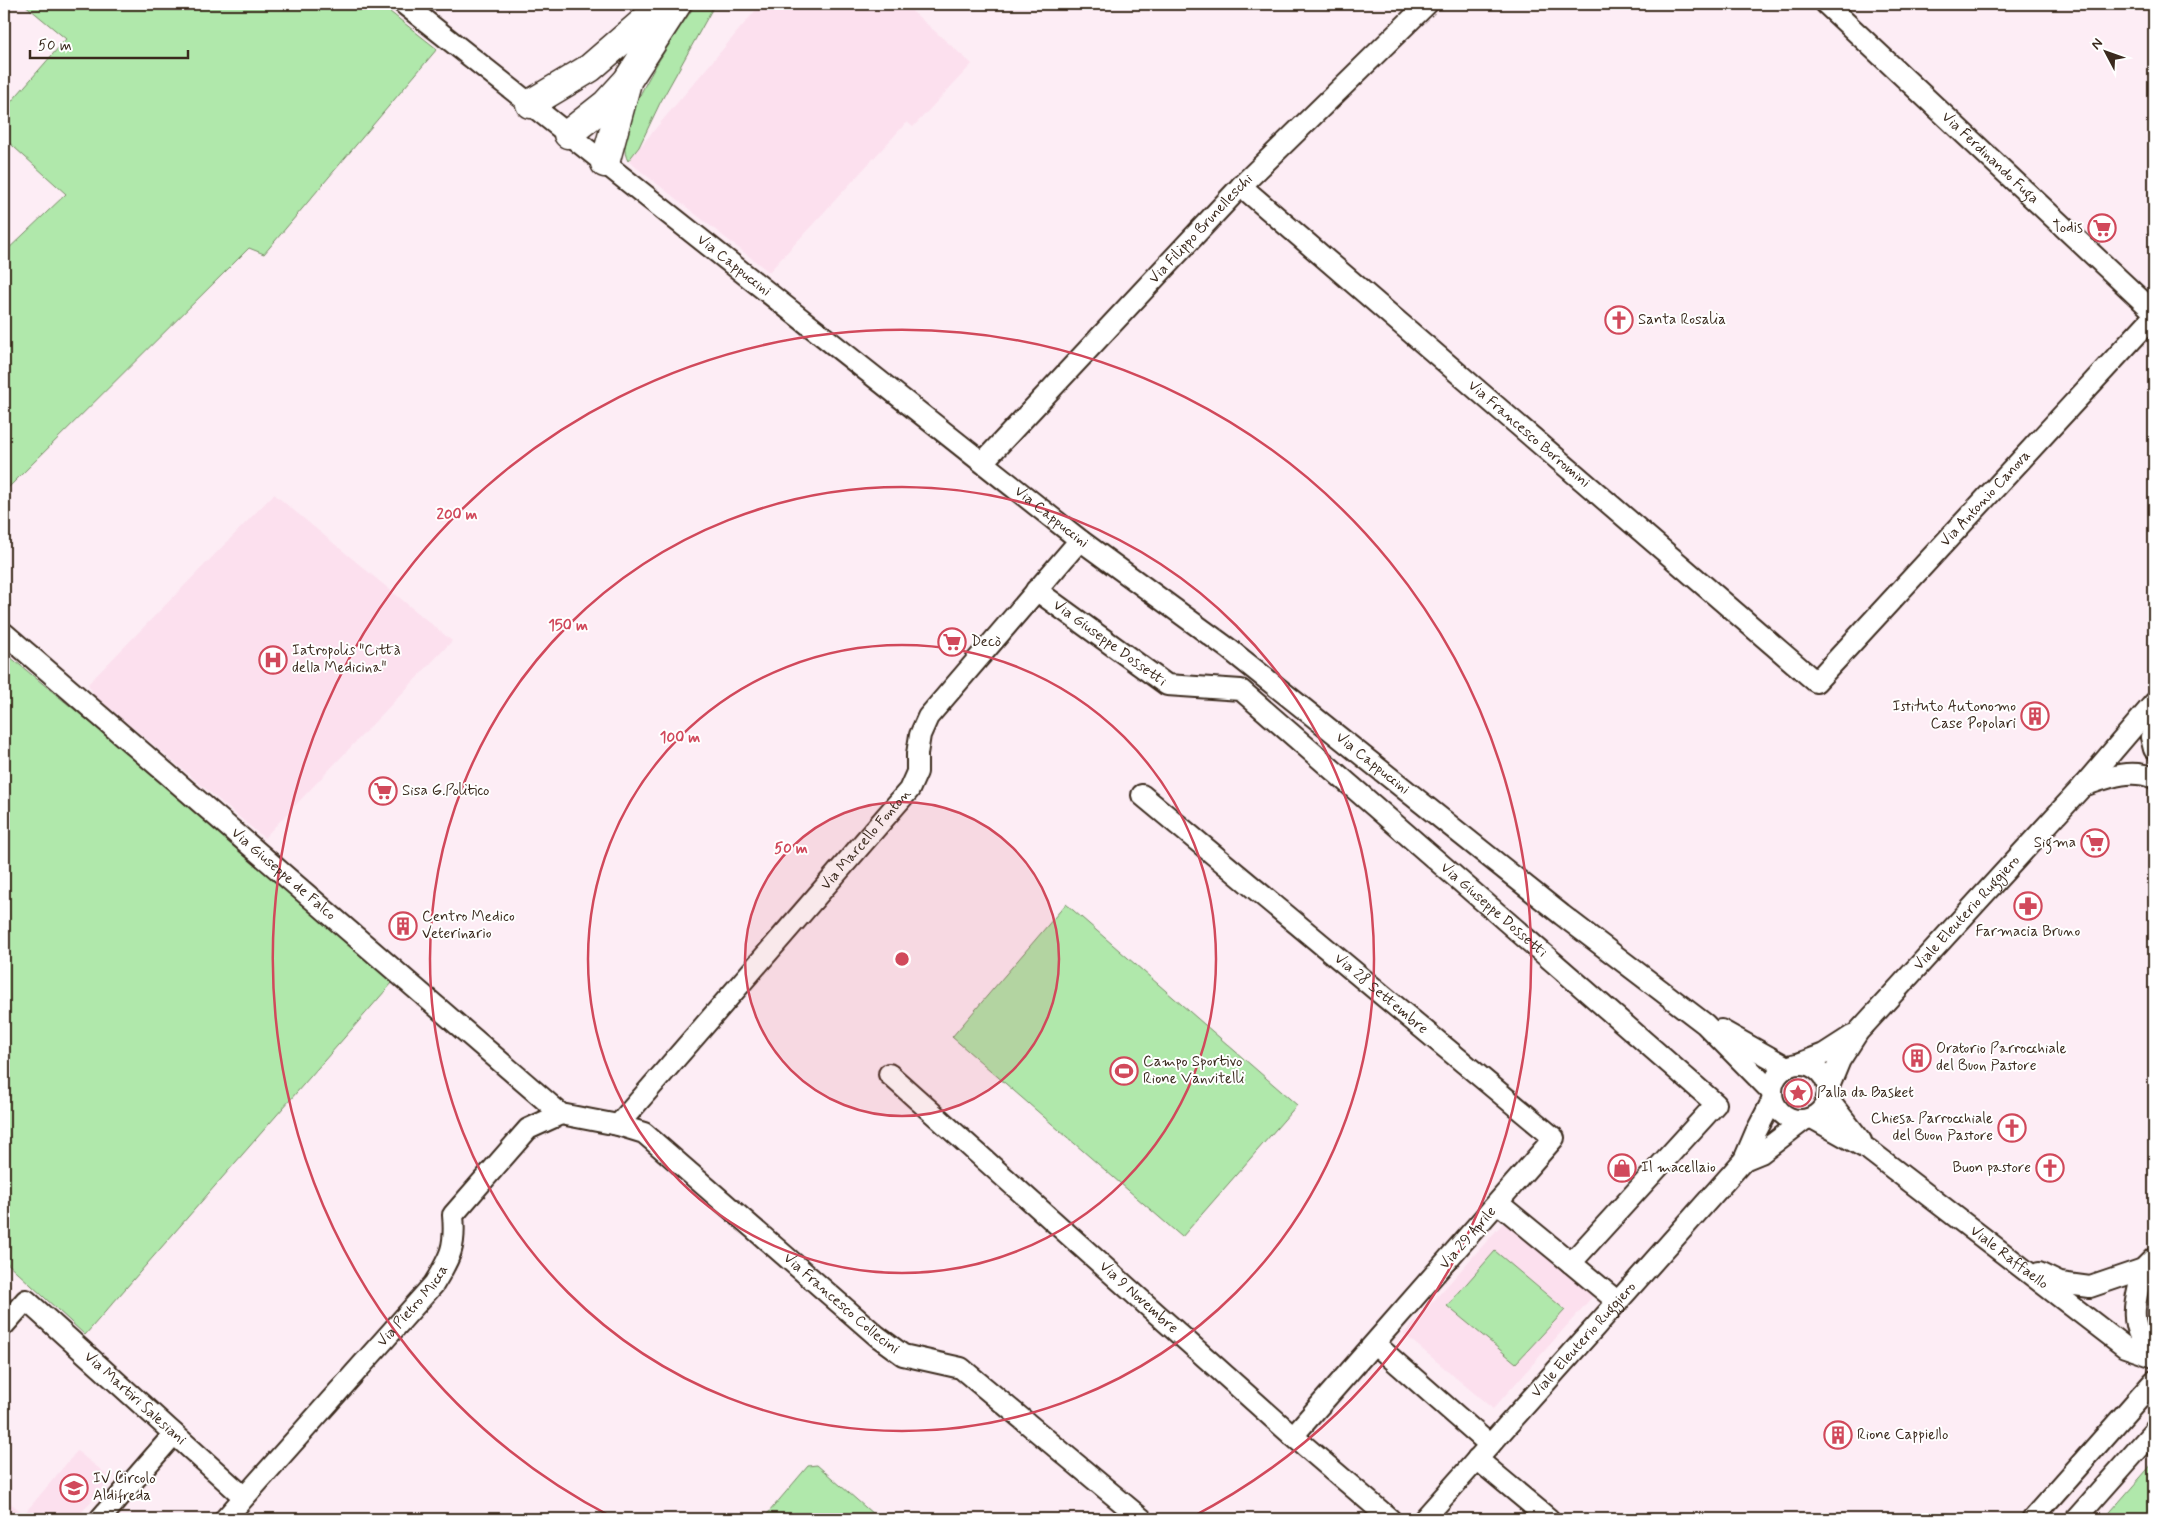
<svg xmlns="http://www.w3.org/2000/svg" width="2158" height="1523" font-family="Mynerve,sans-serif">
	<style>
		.built { fill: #fce0ee }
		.green { fill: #b0e8ab; stroke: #768964 }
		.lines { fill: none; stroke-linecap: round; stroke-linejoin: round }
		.minor-casing { stroke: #3b2a1e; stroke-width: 24 }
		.highway-casing { stroke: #3b2a1e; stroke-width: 31 }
		.minor { stroke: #fff; stroke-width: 20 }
		.highway { stroke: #fff; stroke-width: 28 }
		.ring { fill: none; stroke: #d1495b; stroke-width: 2.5 }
		.labels { text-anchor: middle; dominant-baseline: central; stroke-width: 4; stroke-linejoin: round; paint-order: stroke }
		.street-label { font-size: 15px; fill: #3b2a1e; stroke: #fff }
		.poi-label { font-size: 15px; fill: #3b2a1e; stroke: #fff; text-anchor: start }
		.centre { fill: #d1495b; stroke: #fff; stroke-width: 2.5 }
		.ring-label { font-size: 15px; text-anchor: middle; font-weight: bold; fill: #d1495b; stroke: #fff; stroke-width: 4; stroke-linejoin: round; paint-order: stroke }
	</style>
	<rect width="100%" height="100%" fill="#fdedf5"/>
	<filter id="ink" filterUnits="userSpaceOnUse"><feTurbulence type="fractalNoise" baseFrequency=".02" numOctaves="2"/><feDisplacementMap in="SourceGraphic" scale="10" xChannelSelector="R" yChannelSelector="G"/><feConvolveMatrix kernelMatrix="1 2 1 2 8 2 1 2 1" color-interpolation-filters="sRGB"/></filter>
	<g filter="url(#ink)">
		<path class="built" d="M761 4H904L972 64 913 127 907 122 769 272 628 161Z
			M274 494 452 641 264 838 106 705 96 699 88 684Z
			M1511 1214 1601 1287 1493 1409 1404 1334Z
			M77 1451 111 1478 76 1519H4V1498L24 1514Z"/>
		<path class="green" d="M24 4H380L437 49 264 254 249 248 4 492V253L66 194 4 138V110L66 39Z
			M694 4H715L660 103 639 147 628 161C609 126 676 35 695 5Z
			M4 652 399 975 85 1335 4 1260Z
			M1066 904 1297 1105 1182 1237 952 1037Z
			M1495 1251 1565 1310 1516 1363 1447 1306Z
			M2154 1462V1519H2104Z
			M817 1465 873 1514 869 1519H763L808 1466Z"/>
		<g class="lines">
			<g class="minor-casing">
				<g id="minor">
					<path id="s1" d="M404 4 1080 540 1229 649 1562 915 1705 1024 1771 1091"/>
					<path id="s2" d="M1826 4 2154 312"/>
					<path id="s3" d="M1241 186 1816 682 2154 316"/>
					<path id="s4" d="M983 462 1241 186 1427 4"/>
					<path id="s5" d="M1036 590 1167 685 1241 690 1716 1104 1571 1263 1618 1302"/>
					<path id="s6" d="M4 633 561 1114 618 1125 644 1133 877 1336 903 1355 961 1368 1142 1519"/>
					<path d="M2154 728 2151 737 2154 749"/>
					<path d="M2083 786C2107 778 2129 768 2154 778"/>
					<path id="s7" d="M1142 795 1554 1138 1293 1436"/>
					<path d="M1721 1030 1787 1067"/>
					<circle cx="1800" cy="1092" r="28"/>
					<path d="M1798 1064 1824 1054 1852 1036"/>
					<path id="s8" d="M889 1074 1293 1436 1390 1519"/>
					<path id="s9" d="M1828 1089 1840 1060 1858 1032 2083 786 2154 703"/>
					<path d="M1827 1098 1861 1141"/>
					<path id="s10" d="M1812 1118 1869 1150 2125 1347 2154 1357"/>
					<path id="s11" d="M618 1125 909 790 917 772V754L920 735 928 717 1080 540"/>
					<path d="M1744 1160 1761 1153 1804 1120"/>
					<path d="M1498 1203 1571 1263"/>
					<path d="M2143 1269C2138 1290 2129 1316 2140 1336 2143 1341 2150 1346 2154 1350"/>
					<path d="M2039 1273 2060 1283 2090 1287 2143 1269 2154 1258"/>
					<path id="s12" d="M4 1325 26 1300 244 1497"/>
					<path d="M1375 1344 1490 1445"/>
					<path d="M1477 1459 1549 1519"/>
					<path d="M100 1519 174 1434"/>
					<path id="s13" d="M225 1519 434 1284C450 1257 456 1248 453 1215L528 1129 561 1114"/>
					<path id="s14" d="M1424 1519 1744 1160 1756 1132 1772 1101"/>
					<path d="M2032 1519 2154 1381"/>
					<path d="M2076 1519 2154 1431"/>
				</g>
			</g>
			<g class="highway-casing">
				<path id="highway" d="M530 104 590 68 664 4
					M568 134 606 104 627 81 677 4
					M605 163 627 82"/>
			</g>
			<use href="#minor" class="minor"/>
			<use href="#highway" class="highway"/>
		</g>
	</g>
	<circle cx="902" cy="959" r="157" fill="#d1495b" fill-opacity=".12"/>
	<g class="ring">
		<circle cx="902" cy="959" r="157"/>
		<circle cx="902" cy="959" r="314"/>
		<circle cx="902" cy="959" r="472"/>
		<path d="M612 1517A629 629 0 1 1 1192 1517"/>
	</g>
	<defs>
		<g id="supermarket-ring" transform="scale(1.4375)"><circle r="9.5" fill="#fff" stroke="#d1495b" stroke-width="1.5"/><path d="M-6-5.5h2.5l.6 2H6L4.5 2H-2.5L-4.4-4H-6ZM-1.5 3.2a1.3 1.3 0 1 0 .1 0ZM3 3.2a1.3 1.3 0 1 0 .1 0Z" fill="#d1495b"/></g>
		<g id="church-ring" transform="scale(1.4375)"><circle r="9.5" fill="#fff" stroke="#d1495b" stroke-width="1.5"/><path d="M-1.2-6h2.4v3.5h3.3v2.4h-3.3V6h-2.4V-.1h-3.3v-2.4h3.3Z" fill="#d1495b"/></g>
		<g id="hospital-ring" transform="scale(1.4375)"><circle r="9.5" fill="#fff" stroke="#d1495b" stroke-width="1.5"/><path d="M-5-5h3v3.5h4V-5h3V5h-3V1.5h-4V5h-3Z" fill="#d1495b"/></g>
		<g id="building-ring" transform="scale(1.4375)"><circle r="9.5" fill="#fff" stroke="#d1495b" stroke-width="1.5"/><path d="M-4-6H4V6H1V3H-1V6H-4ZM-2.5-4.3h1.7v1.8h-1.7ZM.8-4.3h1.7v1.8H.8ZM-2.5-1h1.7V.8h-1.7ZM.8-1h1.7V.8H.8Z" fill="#d1495b"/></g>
		<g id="pharmacy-ring" transform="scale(1.4375)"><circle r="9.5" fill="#fff" stroke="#d1495b" stroke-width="1.5"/><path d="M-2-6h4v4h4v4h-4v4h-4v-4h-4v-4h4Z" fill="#d1495b"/></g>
		<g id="stadium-ring" transform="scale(1.4375)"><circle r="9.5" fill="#fff" stroke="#d1495b" stroke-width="1.5"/><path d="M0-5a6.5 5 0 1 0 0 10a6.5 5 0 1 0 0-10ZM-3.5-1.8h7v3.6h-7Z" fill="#d1495b"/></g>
		<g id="sight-ring" transform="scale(1.4375)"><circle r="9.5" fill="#fff" stroke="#d1495b" stroke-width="1.5"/><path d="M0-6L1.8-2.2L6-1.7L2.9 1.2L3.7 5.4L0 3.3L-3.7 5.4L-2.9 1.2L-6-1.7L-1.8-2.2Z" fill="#d1495b"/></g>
		<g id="shop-ring" transform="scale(1.4375)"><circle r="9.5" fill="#fff" stroke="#d1495b" stroke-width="1.5"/><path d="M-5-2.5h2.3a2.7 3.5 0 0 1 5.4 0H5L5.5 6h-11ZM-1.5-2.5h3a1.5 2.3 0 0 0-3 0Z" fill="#d1495b"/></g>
		<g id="school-ring" transform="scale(1.4375)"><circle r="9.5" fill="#fff" stroke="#d1495b" stroke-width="1.5"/><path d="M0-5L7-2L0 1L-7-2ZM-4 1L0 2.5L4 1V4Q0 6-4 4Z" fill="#d1495b"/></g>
	</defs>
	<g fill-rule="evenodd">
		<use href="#supermarket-ring" x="2102" y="228"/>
		<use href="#church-ring" x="1619" y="320"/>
		<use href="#supermarket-ring" x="952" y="642"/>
		<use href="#hospital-ring" x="273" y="660"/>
		<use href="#building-ring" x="2035" y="716"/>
		<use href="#supermarket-ring" x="383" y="791"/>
		<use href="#supermarket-ring" x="2095" y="843"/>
		<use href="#pharmacy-ring" x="2028" y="906"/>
		<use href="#building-ring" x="403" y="926"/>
		<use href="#building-ring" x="1917" y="1058"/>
		<use href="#stadium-ring" x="1124" y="1071"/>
		<use href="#sight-ring" x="1798" y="1093"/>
		<use href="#church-ring" x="2012" y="1128"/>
		<use href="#shop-ring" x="1622" y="1168"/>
		<use href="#church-ring" x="2050" y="1168"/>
		<use href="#building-ring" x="1838" y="1435"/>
		<use href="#school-ring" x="74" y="1488"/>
	</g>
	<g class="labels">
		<g class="street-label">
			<text stroke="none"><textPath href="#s2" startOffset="225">Via Ferdinando Fuga</textPath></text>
			<text stroke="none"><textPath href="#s4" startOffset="319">Via Filippo Brunelleschi</textPath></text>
			<text stroke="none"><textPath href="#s1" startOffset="421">Via Cappuccini</textPath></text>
			<text stroke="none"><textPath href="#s3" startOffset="380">Via Francesco Borromini</textPath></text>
			<text stroke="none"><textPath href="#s3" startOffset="1009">Via Antonio Canova</textPath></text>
			<text stroke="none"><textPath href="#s1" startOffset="826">Via Cappuccini</textPath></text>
			<text stroke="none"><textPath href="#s5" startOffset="91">Via Giuseppe Dossetti</textPath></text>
			<text stroke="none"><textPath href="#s1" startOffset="1231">Via Cappuccini</textPath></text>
			<text stroke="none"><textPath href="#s11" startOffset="378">Via Marcello Fonton</textPath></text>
			<text stroke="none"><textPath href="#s6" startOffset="369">Via Giuseppe de Falco</textPath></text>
			<text stroke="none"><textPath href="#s5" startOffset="571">Via Giuseppe Dossetti</textPath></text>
			<text stroke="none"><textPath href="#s9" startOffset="226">Viale Eleuterio Ruggiero</textPath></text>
			<text stroke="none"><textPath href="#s7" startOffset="311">Via 28 Settembre</textPath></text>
			<text transform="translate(1468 1238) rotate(-49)">Via 29 Aprile</text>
			<text stroke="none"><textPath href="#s10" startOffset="242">Viale Raffaello</textPath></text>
			<text stroke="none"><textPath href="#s8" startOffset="335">Via 9 Novembre</textPath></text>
			<text stroke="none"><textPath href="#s6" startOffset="1082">Via Francesco Collecini</textPath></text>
			<text stroke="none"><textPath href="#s13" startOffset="284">Via Pietro Micca</textPath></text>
			<text stroke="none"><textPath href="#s14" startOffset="240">Viale Eleuterio Ruggiero</textPath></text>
			<text stroke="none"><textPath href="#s12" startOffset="180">Via Martiri Salesiani</textPath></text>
		</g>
		<g class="poi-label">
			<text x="2083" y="228" text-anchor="end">Todis</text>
			<text x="1638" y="320">Santa Rosalia</text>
			<text x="971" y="642">Decò</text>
			<text x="292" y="651">Iatropolis "Città<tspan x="292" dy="17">della Medicina"</tspan></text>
			<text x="2016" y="707" text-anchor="end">Istituto Autonomo<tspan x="2016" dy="17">Case Popolari</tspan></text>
			<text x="402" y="791">Sisa G.Politico</text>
			<text x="2076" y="843" text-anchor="end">Sigma</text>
			<text x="422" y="917">Centro Medico<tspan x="422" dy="17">Veterinario</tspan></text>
			<text x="2028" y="932" text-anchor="middle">Farmacia Bruno</text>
			<text x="1936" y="1049">Oratorio Parrocchiale<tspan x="1936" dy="17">del Buon Pastore</tspan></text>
			<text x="1143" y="1062">Campo Sportivo<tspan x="1143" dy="17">Rione Vanvitelli</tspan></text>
			<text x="1817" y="1093">Palla da Basket</text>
			<text x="1993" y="1119" text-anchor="end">Chiesa Parrocchiale<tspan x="1993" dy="17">del Buon Pastore</tspan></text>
			<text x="1641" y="1168">Il macellaio</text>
			<text x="2031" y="1168" text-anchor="end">Buon pastore</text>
			<text x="1857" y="1435">Rione Cappiello</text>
			<text x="93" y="1479">IV Circolo<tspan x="93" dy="17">Aldifreda</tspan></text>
		</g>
	</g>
	<circle cx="902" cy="959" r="8" class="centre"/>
	<g class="ring-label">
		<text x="457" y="519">200 m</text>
		<text x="568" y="630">150 m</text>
		<text x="680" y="742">100 m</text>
		<text x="791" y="853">50 m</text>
	</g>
	<rect width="2158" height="1523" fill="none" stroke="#fff" stroke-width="20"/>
	<rect x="10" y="10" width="2138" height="1503" fill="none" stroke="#3b2a1e" stroke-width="2" filter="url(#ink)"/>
	<g transform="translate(2106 52) rotate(311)" stroke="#ffffff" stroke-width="4" paint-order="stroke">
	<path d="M0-4L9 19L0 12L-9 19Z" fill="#3b2a1e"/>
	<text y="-8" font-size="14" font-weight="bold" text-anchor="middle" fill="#3b2a1e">N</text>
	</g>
	<path d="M30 50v8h158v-8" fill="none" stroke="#3b2a1e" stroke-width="2.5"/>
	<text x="38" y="50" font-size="15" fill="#3b2a1e" stroke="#ffffff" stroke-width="4" paint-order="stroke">50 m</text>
</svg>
